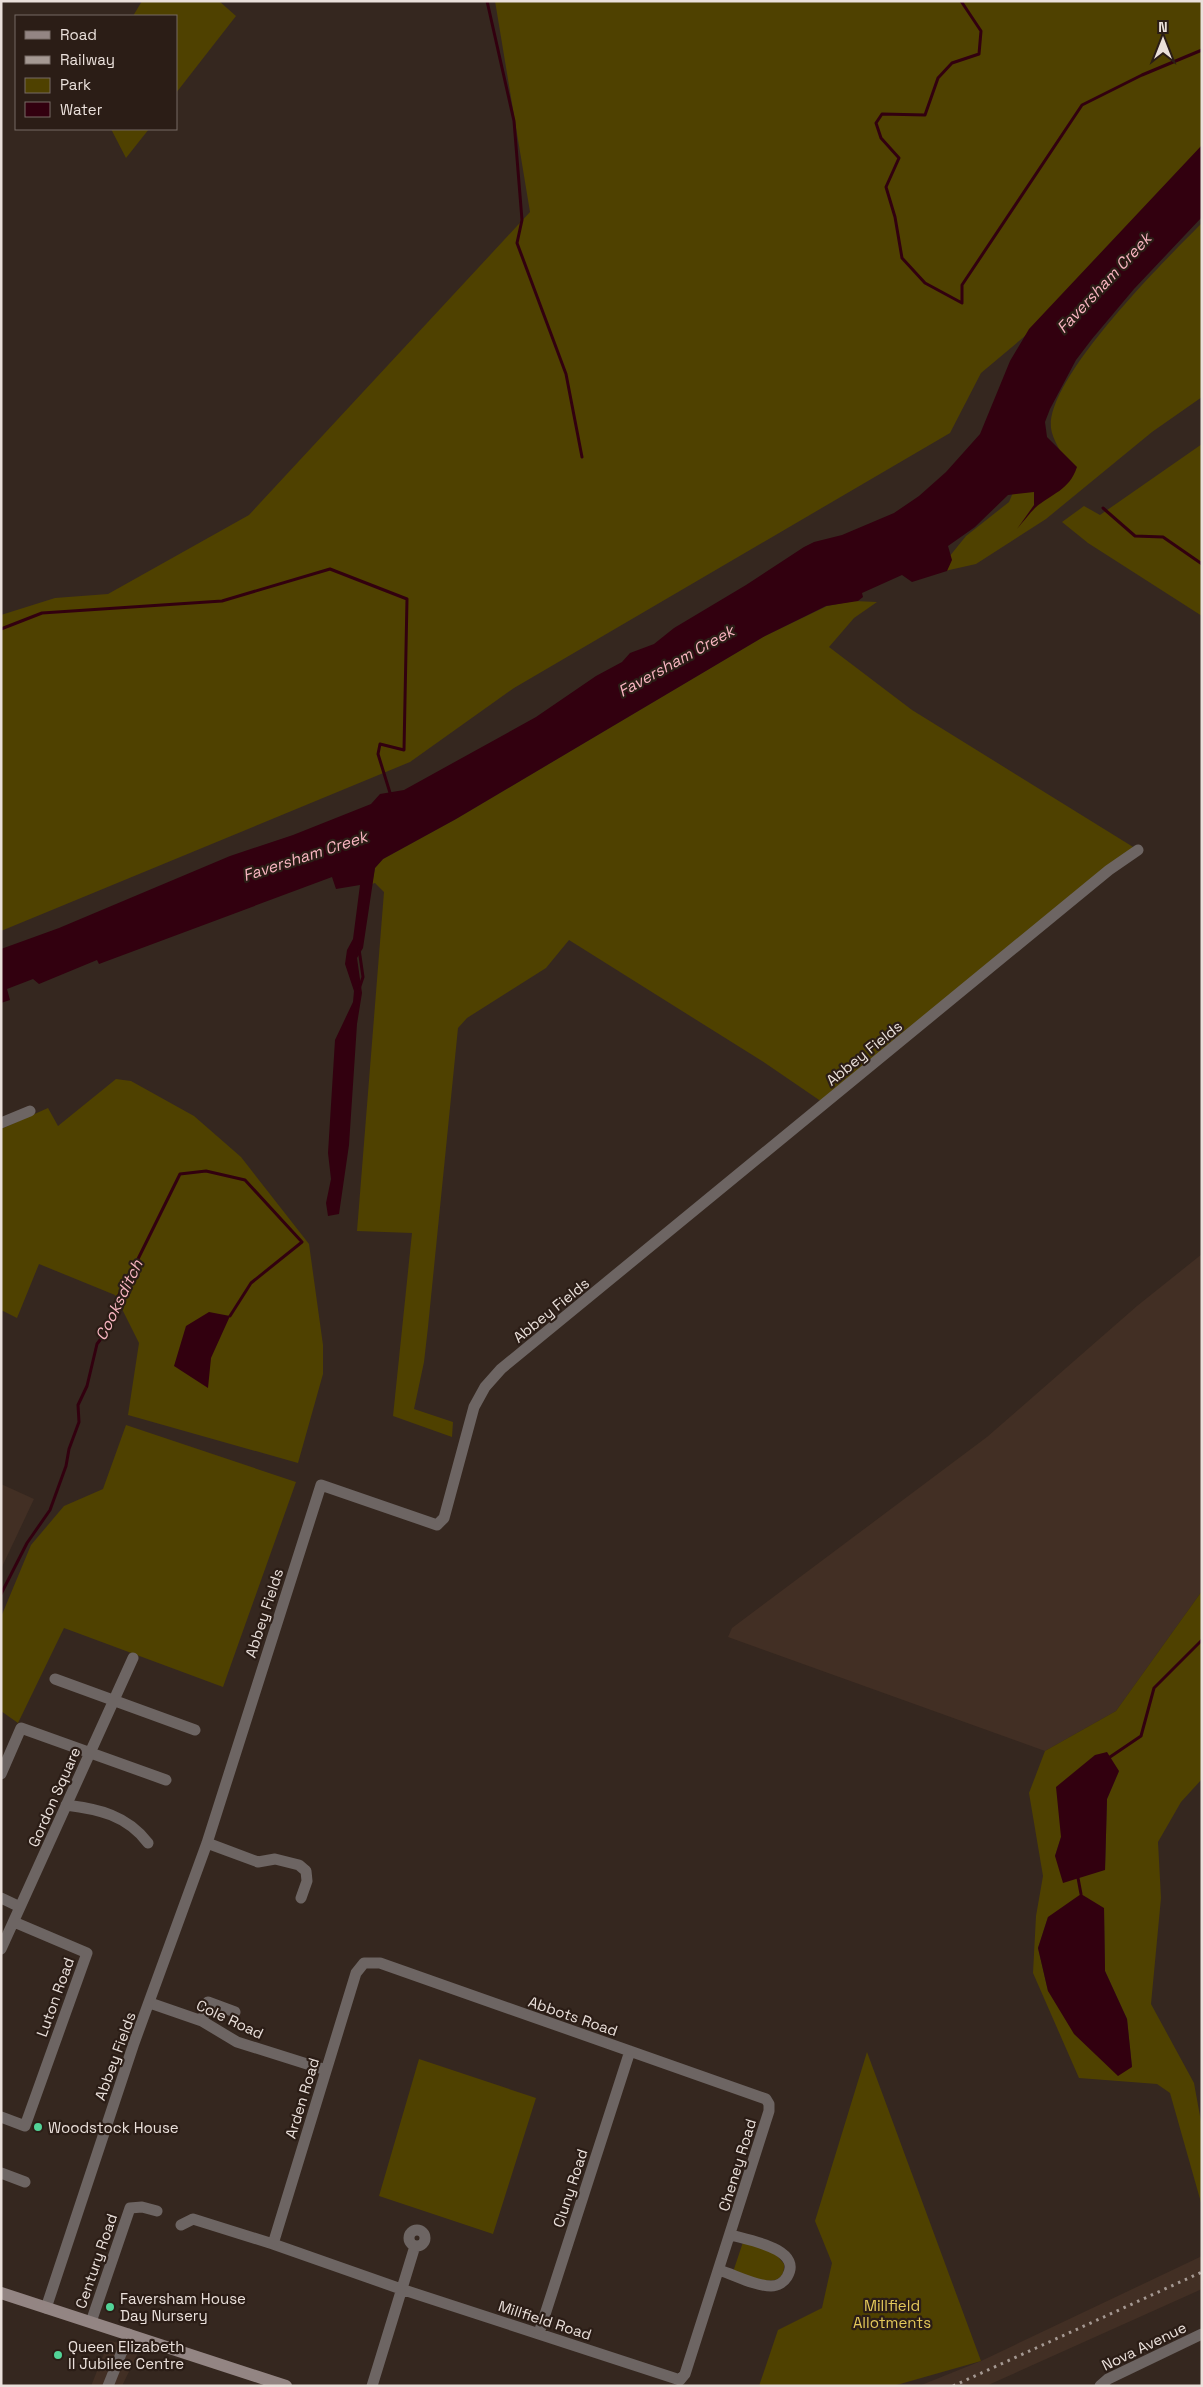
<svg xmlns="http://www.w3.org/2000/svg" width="1203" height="2387" font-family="'Space Grotesk',sans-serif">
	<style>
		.built { fill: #422f24 }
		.green { fill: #4f4100; fill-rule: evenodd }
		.water { fill: #32000f }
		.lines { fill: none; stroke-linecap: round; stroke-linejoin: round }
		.stream { stroke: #32000f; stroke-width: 3 }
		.street { stroke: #6d6563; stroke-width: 11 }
		.secondary { stroke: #938583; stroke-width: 12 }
		.rail { stroke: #a59993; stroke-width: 3; stroke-dasharray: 2.5 5; stroke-linecap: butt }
		.poi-dot { fill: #52d397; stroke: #2b1d16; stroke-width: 2 }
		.labels { text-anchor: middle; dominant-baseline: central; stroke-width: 4.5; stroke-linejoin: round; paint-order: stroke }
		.street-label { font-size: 15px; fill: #eae0db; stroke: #2b1d16 }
		.poi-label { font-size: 15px; fill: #eae0db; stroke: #2b1d16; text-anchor: start }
		.park-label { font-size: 15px; fill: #e4c85a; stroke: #2b1d16 }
		.water-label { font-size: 16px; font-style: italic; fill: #f8b5c0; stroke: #2b1d16 }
	</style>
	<rect width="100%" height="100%" fill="#35271f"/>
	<path class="built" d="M1202 1254V1591L1116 1711 1045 1751 728 1637 732 1628 987 1437 1137 1306Z
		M1 1484 34 1499 1 1569Z
		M1202 2256V2289L986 2386H919L981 2361Z
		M109 2341 141 2347 122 2386H91Z"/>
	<path class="green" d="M142 1H219L236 16 176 93V16H133Z
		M495 1H1202V150L1031 331 981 373 950 433 514 688 410 762 1 931V615L55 598 108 594 249 515 530 212Z
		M111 129H149L126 158Z
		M1202 223V397L1152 432 1046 519 976 564 936 573 966 536 1009 502 1028 457 1068 466C1063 455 1052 439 1051 428 1046 378 1166 259 1202 223Z
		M1202 444V616L1088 543 1062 522 1084 506 1100 515Z
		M854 601 877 602 854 618 829 647 912 710 1138 850 825 1104 765 1063 569 940 546 968 467 1018 458 1028 428 1327 424 1362 414 1409 453 1422 452 1437 393 1416 412 1233 357 1231 384 892 375 883 372 884 375 868 383 859 456 819 765 636 827 606Z
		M116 1079 131 1081 194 1116 241 1157 309 1244 323 1345V1374L298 1463 128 1415 139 1343 115 1295 39 1264 17 1318 1 1310V1129L48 1108 58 1126Z
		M126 1425 296 1482 223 1687 64 1628 18 1723 1 1711V1617L31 1545 64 1506 103 1489Z
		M1202 1591V1779L1181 1802 1158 1842 1161 1898 1151 2004 1194 2083 1202 2127V2206L1170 2093 1157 2084 1079 2078 1033 1973 1036 1916 1043 1876 1029 1793 1045 1751 1116 1711ZM1119 1771 1107 1799 1105 1870 1055 1856 1061 1837ZM1104 1908 1105 1971 1127 2019 1132 2067 1048 1991 1038 1948 1048 1917Z
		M867 2052 981 2361 893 2386H759L778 2330 822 2308 832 2263 815 2221Z
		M419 2059 536 2098 493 2234 379 2196Z
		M743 2242 774 2252 784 2264C786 2293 748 2276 733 2272Z"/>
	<path class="water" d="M1202 145V217L1134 289 1092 339 1076 360 1050 409 1045 422 1047 437 1077 467C1069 491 1052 493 1035 508 1029 514 1023 522 1017 529L1034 505V492L1008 495 975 527 948 546 952 560 947 571 912 582 902 575 862 593 863 597 858 601 826 606 765 636 456 819 383 859 375 868 363 948 357 958 362 993 357 1024 349 1145 339 1214 328 1216 326 1203 331 1179 328 1153 335 1040 353 1002 354 991 345 964 347 950 353 939 360 885 336 889 332 877 99 964 97 960 39 984 33 979 7 989 10 1000 1 1003V949L59 928 230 856 293 835 371 804 380 794 404 790 536 717 596 676 622 662 630 653 654 644 674 628 746 585 804 547 814 542 842 535 894 513 919 496 946 472 980 434 1010 361 1029 329Z
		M209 1312 230 1316 211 1358 208 1388 174 1366 186 1326Z
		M1107 1752 1119 1771 1107 1799 1105 1870 1063 1883 1055 1856 1061 1837 1056 1787 1095 1755Z
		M1081 1894 1104 1908 1105 1971 1127 2019 1132 2067 1118 2076 1074 2034 1048 1991 1038 1948 1048 1917Z"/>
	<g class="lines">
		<path class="stream" d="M487 1 514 121 522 220 517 243 566 374 582 457
			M961 1 981 31 979 54 952 63 938 78 925 115 882 114 876 123 881 138 899 158 886 187 895 217 902 258 925 283 962 303
			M962 302V285L1082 105 1142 75 1202 50
			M1103 508 1135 536 1163 537 1202 564
			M1 629 42 613 222 601 330 569 407 599 404 750 380 744 378 754 391 796
			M359 989 363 977 359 949
			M1 1594 27 1543 50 1510 66 1466 69 1449 79 1422 78 1405 87 1386 97 1344 109 1328 114 1315 113 1307 123 1287 128 1283 135 1265 180 1174 206 1171 245 1180 302 1242 251 1283 230 1316
			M1110 1757 1141 1736 1154 1688 1202 1640
			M1078 1878 1081 1894"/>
		<path class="street" d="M1 1123 30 1111
			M55 1679 195 1730
			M1 1774 21 1728 166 1780
			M66 1805C98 1809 127 1815 148 1843
			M207 1843 258 1862 275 1859 299 1865 306 1871 307 1881 301 1898
			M1 1898 20 1907
			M1 1949 133 1658
			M150 2003 202 2021 237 2042 326 2070
			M202 2021 208 2002 235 2012
			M1 2117 25 2126 87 1953 14 1922
			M1 2173 25 2182
			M181 2225 193 2219 273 2244 401 2289 680 2380 685 2374 769 2111V2104L766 2099 380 1963H364L356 1973 273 2244
			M409 2238a8 8 0 1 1 16 0a8 8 0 1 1-16 0Z
			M719 2270C735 2275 755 2286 771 2286 778 2286 784 2282 787 2277 804 2249 748 2240 731 2235
			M46 2308 134 2043 207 1843 321 1485 437 1525 444 1518 474 1407 485 1387 501 1369 1109 870 1138 850
			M91 2322 130 2208 142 2207 157 2211
			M539 2333 630 2051
			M108 2386 129 2334
			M372 2386 415 2246
			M1100 2386 1108 2379 1202 2334"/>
		<path class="secondary" d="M1 2293 286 2386"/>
		<path class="rail" d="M953 2386 1202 2272"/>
	</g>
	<g class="poi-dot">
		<circle cx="38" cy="2127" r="5"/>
		<circle cx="110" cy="2307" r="5"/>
		<circle cx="58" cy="2355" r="5"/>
	</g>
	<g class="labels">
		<g class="street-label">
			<text transform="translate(864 1053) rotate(-39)">Abbey Fields</text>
			<text transform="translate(551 1310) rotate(-39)">Abbey Fields</text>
			<text transform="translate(264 1613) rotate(-72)">Abbey Fields</text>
			<text transform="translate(54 1797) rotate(-66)">Gordon Square</text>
			<text transform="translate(55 1997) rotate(-70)">Luton Road</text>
			<text transform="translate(573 2016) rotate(19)">Abbots Road</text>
			<text transform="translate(230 2019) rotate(25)">Cole Road</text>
			<text transform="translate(115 2056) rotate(-70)">Abbey Fields</text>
			<text transform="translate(302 2098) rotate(-73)">Arden Road</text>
			<text transform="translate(737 2165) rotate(-73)">Cheney Road</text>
			<text transform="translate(570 2188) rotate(-72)">Cluny Road</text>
			<text transform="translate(96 2261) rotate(-71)">Century Road</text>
			<text transform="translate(545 2320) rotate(18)">Millfield Road</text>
			<text transform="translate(1144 2346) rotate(-26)">Nova Avenue</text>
		</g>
		<g class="poi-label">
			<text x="48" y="2127">Woodstock House</text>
			<text x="120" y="2298">Faversham House<tspan x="120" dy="17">Day Nursery</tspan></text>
			<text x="68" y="2346">Queen Elizabeth<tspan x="68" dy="17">II Jubilee Centre</tspan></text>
		</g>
		<g class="park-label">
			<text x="892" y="2305">Millfield<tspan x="892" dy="17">Allotments</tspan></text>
		</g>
		<g class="water-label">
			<text transform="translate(1104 283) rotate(-47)">Faversham Creek</text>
			<text transform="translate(676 661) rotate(-29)">Faversham Creek</text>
			<text transform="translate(305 856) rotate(-18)">Faversham Creek</text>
			<text transform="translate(119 1300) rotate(-64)">Cooksditch</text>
		</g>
	</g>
	<rect width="1203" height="2387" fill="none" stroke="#eae0db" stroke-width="5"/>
	<rect x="15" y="15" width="162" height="115" fill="#2b1d16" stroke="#776b65"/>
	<rect x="25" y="31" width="25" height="8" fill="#938583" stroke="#776b65"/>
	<text x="60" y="40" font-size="15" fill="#eae0db">Road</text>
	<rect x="25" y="56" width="25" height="8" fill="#a59993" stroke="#776b65"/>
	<text x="60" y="65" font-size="15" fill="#eae0db">Railway</text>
	<rect x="25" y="78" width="25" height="15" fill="#4f4100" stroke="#776b65"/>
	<text x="60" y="90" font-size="15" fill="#eae0db">Park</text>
	<rect x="25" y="102" width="25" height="15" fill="#32000f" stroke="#776b65"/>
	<text x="60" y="115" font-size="15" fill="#eae0db">Water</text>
	<g transform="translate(1163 40)" stroke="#2b1d16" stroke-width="4" paint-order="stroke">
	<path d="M0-4L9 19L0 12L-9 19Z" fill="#eae0db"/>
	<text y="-8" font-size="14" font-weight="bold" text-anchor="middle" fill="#eae0db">N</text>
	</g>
</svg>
